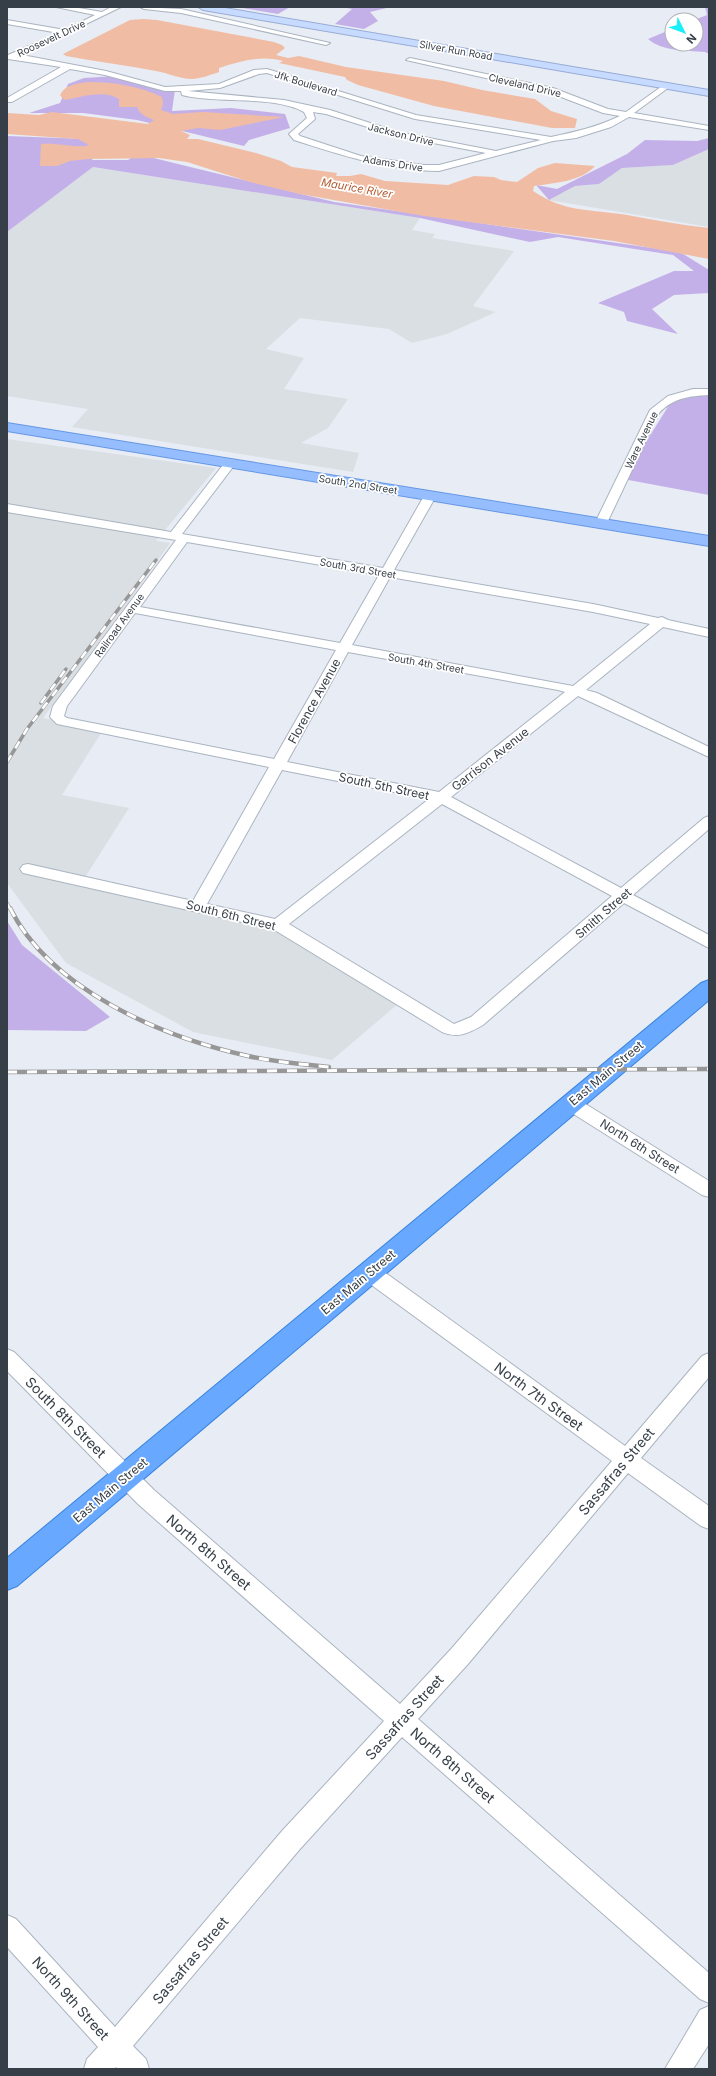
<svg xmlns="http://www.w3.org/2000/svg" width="716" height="2076" font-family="Inter,sans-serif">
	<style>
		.industrial { fill: #d9dfe3 }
		.green { fill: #c4b0e8 }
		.water { fill: #f1bca4 }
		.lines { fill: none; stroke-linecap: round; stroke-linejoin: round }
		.street-casing { stroke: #aab4c0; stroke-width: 2 }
		.secondary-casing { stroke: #97acd4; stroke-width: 2 }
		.primary-casing { stroke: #6597e5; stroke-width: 2 }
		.highway-casing { stroke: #3784df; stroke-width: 2 }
		.street { fill: #fff; fill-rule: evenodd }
		.secondary { fill: #c7daff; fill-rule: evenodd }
		.primary { fill: #96beff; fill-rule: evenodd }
		.highway { fill: #68a8ff; fill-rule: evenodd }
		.rail-far1-casing { stroke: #979797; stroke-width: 3.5 }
		.rail-casing { stroke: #979797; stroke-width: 4.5 }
		.rail-far1 { stroke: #fff; stroke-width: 2.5; stroke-dasharray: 8; stroke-linecap: butt }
		.rail { stroke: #fff; stroke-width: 3; stroke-dasharray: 10; stroke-linecap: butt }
		.labels { text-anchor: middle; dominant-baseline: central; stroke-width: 3.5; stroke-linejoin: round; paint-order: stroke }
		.far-street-label { font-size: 10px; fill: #363f47; stroke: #fff }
		.far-water-label { font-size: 11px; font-style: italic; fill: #b45a2e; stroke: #fff }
		.street-label { font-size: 12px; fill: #363f47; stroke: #fff }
		.near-street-label { font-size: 14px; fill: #363f47; stroke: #fff }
	</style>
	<rect width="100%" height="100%" fill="#e8ecf4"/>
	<path class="industrial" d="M709 149V227L549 200 575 186 599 184 622 168 673 165Z
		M93 167 420 218 412 230 435 234 432 238 514 251 473 306 496 312 447 334 412 343 389 329 300 318 266 349 304 358 284 389 348 399 328 428 301 443 359 453 353 472 72 427 88 409 7 396V232Z
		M7 439 216 468 156 541 170 543 107 632 43 718 103 730 62 795 129 808 84 879 278 923 405 998 332 1060 193 1032 66 963 7 883Z"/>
	<path class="green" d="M236 7H290L278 14Z
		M342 7H391L370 12 378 21 364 29 335 24 352 9Z
		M705 7H709V54L705 52C686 50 663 52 648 39L672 29V44H696V20H694L707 15Z
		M116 76 175 89 172 111 231 108 285 114 290 128 249 140 244 146 137 120 83 113H29L60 103 68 84 84 78Z
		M7 136 87 139 98 145 92 160H128L137 154 334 202 680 252 709 270V293L674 295 652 309 678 334 627 321 624 312 598 303 674 271H694L673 255 558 237 530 242 420 218 93 167 7 232Z
		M709 138V149L673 165 622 168 599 184 575 186 549 200 536 185 557 189 627 154 645 140 697 141Z
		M709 393V495L623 479 674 397Z
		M7 921 22 945 110 1017 86 1031 7 1030Z"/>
	<path class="water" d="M143 19 157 20 274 42 282 45 285 48 276 55 288 58 299 56 346 67 444 81 482 90 535 99 551 111 577 119 575 128H552L434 106 358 85 347 80 345 77 279 63 283 61C261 55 241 61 219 68V72C210 75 200 79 192 79 180 79 168 73 156 71 126 65 97 62 66 56L63 54 130 20Z
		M88 82C114 82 139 86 162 97L163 104 161 110 173 114 203 112 284 117 220 130 198 128 181 131 190 135 187 139H198L256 153 281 161 292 167 337 173 336 176H350L361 174 385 181 448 185 474 176 494 177 501 180 517 182 538 168 555 163 595 166C581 182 553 183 534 186L533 191C565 213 591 209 627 215 654 220 681 225 709 228V259L614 241 424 216 300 194 250 182 187 162 159 158 88 159 70 161 57 166H40L41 144C55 142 81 149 89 145L78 139 7 134V113L39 115 52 112 148 124 154 120C147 117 140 115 137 107H119V99C104 89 81 97 64 100L60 95C66 84 76 84 88 82Z"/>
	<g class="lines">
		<g class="street-casing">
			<path id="street" d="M56 7H73L102 12 111 7H121L22 55 106 71 165 87 219 84 254 70 267 69 416 115 551 137C575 132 597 127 620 116L603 113 548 92 406 60 410 58 553 88 608 109 626 112 665 84 669 86 668 88 634 113 709 126V130L629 117 611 127 576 138 553 141 439 171C389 171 341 155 294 140L289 134 307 118 304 112C273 95 217 104 182 95L181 91H165L105 75 70 69 12 102H7V98L61 67 8 59V55L59 33 7 24V20L65 30 95 15ZM267 73 415 119 541 140 496 151 398 132 330 110 284 100 188 91 220 88 259 74ZM313 112 326 114 396 136 486 153 439 165H424L361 156 300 136 298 134 315 119Z
				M140 7 181 9 330 43 326 45 181 13 144 9Z
				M693 389H709V395C689 396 673 398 659 413L607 523 605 526H597L595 523 650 410 668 396Z
				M230 460 236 463 182 534 383 568 424 496 430 492 436 496 394 570 593 604 658 618 662 617 668 620 709 629V637L663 627 586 690 597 693 709 747V757L578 696 451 797 621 888 704 818 709 816V829L633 895 709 935V948L624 903 483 1025C469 1033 458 1039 442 1032L273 929 23 873 20 869 23 865 28 864 193 901 269 767 62 725 57 724 50 717 53 706 176 540 7 512V504L171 532 226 461ZM187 542 379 575 340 643 140 607ZM390 577 593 612 650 624 573 686 352 645ZM135 613 336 650 274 759 67 718 64 716 67 706ZM348 652 558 690 565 692 439 792 287 762ZM282 770 429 799 275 919 207 904ZM442 804 612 896 471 1017 454 1024 289 924Z
				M570 1096 576 1098 709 1181V1197L702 1195 564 1108 561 1103 564 1098Z
				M369 1264 376 1266 625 1446 702 1356 709 1353V1377L641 1458 709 1506V1529L701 1526 628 1473 468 1664 418 1719 709 1973V2003L700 1999 402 1737 300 1849 133 2046 146 2059 149 2069H118L116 2067 114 2069H84L87 2059 98 2047 7 1947V1915L16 1919 115 2027 282 1831 384 1721 138 1504 7 1371V1349L14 1352 154 1490 400 1704 452 1648 612 1461 362 1278 359 1272 362 1266Z
				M709 2006V2044L693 2069H665L700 2010Z"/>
		</g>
		<g class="secondary-casing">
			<path id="secondary" d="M198 7H219L709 90V96L203 10Z"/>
		</g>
		<g class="primary-casing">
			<path id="primary" d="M7 423 709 536V546L7 431Z"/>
		</g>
		<g class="highway-casing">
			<path id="highway" d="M709 980V1000L17 1586 7 1590V1558L701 983Z"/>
		</g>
		<use href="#street" class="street"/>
		<use href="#secondary" class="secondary"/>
		<use href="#primary" class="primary"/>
		<use href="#highway" class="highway"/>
		<g class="rail-far1-casing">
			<path id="rail-far1" d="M41 703 66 669
				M7 762 27 729 156 560
				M7 903 10 909"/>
		</g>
		<g class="rail-casing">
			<path id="rail" d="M10 908C51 990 162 1037 248 1056 274 1062 302 1064 329 1067
				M7 1072 709 1069"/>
		</g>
		<use href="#rail-far1" class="rail-far1"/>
		<use href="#rail" class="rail"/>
	</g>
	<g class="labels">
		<g class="far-street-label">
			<text transform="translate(51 38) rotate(-25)">Roosevelt Drive</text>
			<text transform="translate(456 50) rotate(10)">Silver Run Road</text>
			<text transform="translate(306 83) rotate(17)">Jfk Boulevard</text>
			<text transform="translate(525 85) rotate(13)">Cleveland Drive</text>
			<text transform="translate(401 134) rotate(14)">Jackson Drive</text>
			<text transform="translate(393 163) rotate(9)">Adams Drive</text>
			<text transform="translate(641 440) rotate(-64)">Ware Avenue</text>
			<text transform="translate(358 484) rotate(9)">South 2nd Street</text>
			<text transform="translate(358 568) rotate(10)">South 3rd Street</text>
			<text transform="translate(119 625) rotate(-54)">Railroad Avenue</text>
			<text transform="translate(426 663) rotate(10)">South 4th Street</text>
		</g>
		<g class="far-water-label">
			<text transform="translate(357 188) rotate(10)">Maurice River</text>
		</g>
		<g class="street-label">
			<text transform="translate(314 701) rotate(-61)">Florence Avenue</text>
			<text transform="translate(490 759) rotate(-38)">Garrison Avenue</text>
			<text transform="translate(384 786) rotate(12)">South 5th Street</text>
			<text transform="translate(603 913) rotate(-41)">Smith Street</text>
			<text transform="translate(231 915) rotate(14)">South 6th Street</text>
			<text transform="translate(606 1073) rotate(-40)">East Main Street</text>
			<text transform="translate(640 1146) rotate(32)">North 6th Street</text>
			<text transform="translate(358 1282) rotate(-40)">East Main Street</text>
			<text transform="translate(110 1490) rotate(-40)">East Main Street</text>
		</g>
		<g class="near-street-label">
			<text transform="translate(539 1396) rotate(36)">North 7th Street</text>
			<text transform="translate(66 1417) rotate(45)">South 8th Street</text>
			<text transform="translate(616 1471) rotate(-50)">Sassafras Street</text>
			<text transform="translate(209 1552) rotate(41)">North 8th Street</text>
			<text transform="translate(404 1717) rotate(-48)">Sassafras Street</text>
			<text transform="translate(453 1765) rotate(41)">North 8th Street</text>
			<text transform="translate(190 1960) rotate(-50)">Sassafras Street</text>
			<text transform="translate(71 1998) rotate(48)">North 9th Street</text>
		</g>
	</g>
	<rect width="716" height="2076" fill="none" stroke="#363f47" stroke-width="16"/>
	<g transform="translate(684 32) rotate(132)"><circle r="19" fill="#ffffff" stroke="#afb2b5"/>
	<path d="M0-3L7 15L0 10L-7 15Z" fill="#17effb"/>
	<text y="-6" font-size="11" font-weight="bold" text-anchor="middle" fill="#363f47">N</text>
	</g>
</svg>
